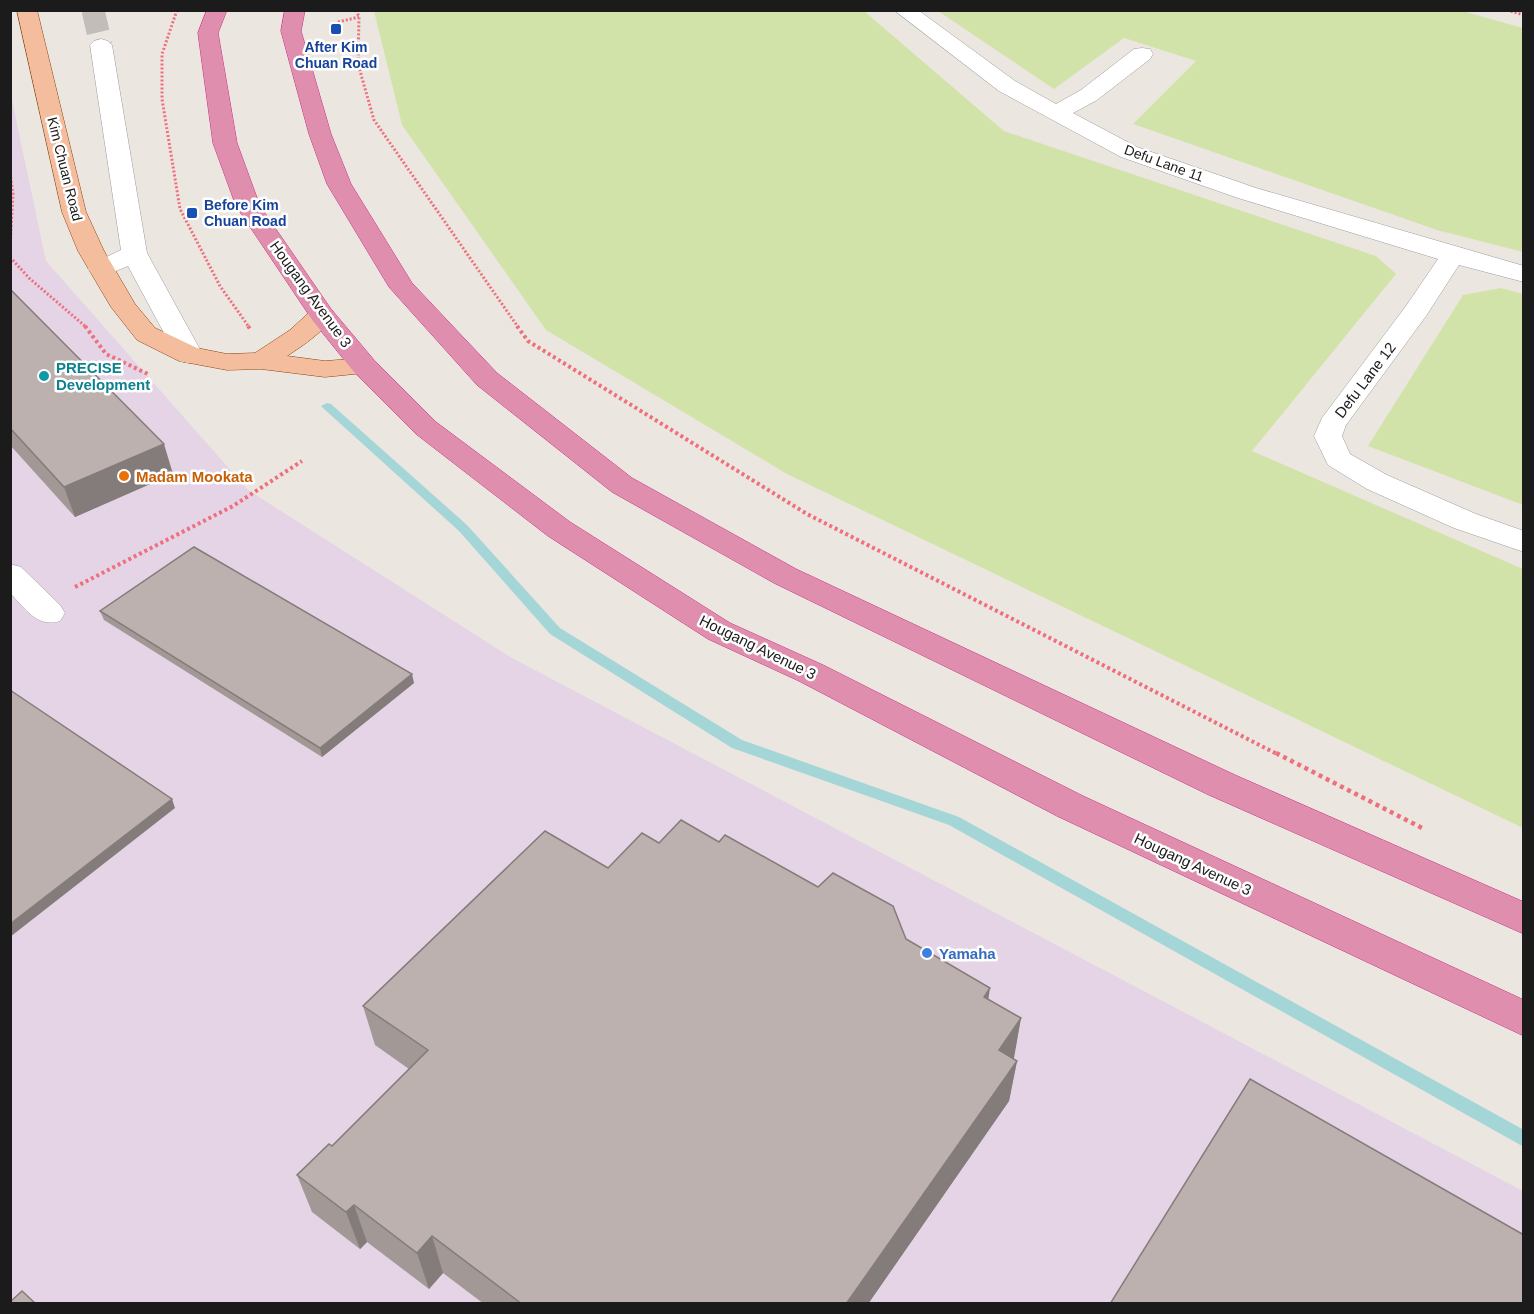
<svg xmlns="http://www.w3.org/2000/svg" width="1534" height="1314" font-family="Helvetica,sans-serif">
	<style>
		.industrial { fill: #e4d4e5 }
		.grass { fill: #d2e3aa }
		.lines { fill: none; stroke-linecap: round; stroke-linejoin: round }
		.stream { fill: #a5d6d7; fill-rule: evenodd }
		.minor-tunnel { stroke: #c2bdb9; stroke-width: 23; stroke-dasharray: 23 12; stroke-linecap: butt }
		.minor-casing { stroke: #9c9c9c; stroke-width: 1 }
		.major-casing { stroke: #88450b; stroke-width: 1 }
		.highway-casing { stroke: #c83084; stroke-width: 1 }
		.path-far2 { stroke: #ee707d; stroke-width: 3; stroke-dasharray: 2 2; stroke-linecap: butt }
		.path-far1 { stroke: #ee707d; stroke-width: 4; stroke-dasharray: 3 3; stroke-linecap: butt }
		.path { stroke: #ee707d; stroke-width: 4.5; stroke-dasharray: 4 4; stroke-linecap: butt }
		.minor { fill: #fff; fill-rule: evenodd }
		.major { fill: #f4bd9e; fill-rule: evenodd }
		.highway { fill: #df8ead; fill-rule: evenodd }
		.wall { fill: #a29896 }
		.shaded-wall { fill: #847c7a }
		.building { fill: #bcb1ae; stroke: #847c7a; stroke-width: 1.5 }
		.transit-dot { fill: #1a4fb4; stroke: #fff; stroke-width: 2 }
		.culture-dot { fill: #0f9aa8; stroke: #fff; stroke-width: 2 }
		.food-dot { fill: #e8710a; stroke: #fff; stroke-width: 2 }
		.shop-dot { fill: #3f7fe0; stroke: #fff; stroke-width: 2 }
		.labels { text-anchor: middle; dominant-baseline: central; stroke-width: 5; stroke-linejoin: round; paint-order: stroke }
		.far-transit-label { font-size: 14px; font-weight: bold; fill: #164399; stroke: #fff }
		.far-street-label { font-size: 14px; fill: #1b1b1b; stroke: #fff }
		.street-label { font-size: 15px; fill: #1b1b1b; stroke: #fff }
		.culture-label { font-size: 15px; font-weight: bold; fill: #0d838f; stroke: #fff; text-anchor: start }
		.food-label { font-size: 15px; font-weight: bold; fill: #c56008; stroke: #fff; text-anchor: start }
		.shop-label { font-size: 15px; font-weight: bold; fill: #366cbe; stroke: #fff; text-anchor: start }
	</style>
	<rect width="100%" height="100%" fill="#ece6e1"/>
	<path class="industrial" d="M10 91 46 261 248 490 512 658 1523 1191V1303H11Z"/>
	<path class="grass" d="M1459 10 1523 28V252L1437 230 1133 124 1196 61 1124 38 1054 89 938 11Z
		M374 11H864L1004 131 1376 256 1396 274 1252 451 1523 569V828L787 474 546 330 402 125Z
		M1501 288 1523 294V505L1368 446 1463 295Z"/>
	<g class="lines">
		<path class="stream" d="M327 403 331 404 467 525 560 628 742 740 959 817 1524 1130V1147L949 825 732 748 550 634 459 531 323 408 321 406Z"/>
		<path class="minor-tunnel" d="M93 10 101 45"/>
		<g class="minor-casing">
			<path id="minor" d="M894 10H918L1015 81 1056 104 1081 90 1134 49 1142 48 1150 49 1153 54 1150 59 1097 100 1073 113 1137 147 1256 188 1524 266V282L1459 265 1426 316 1346 425 1342 436 1350 454 1387 475 1476 514 1524 531V552L1454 528 1367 489 1328 465 1314 436 1322 418 1406 306 1438 259 1238 198 1121 157 999 91Z
				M101 39 108 41 112 45 147 253 203 355 199 361 189 363 179 361 128 266 101 277 92 274 88 269 92 264 121 250 90 45 94 41Z
				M10 564 21 567 60 605 65 613 60 621C37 628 26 609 10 593Z"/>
		</g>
		<g class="major-casing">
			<path id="major" d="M17 10H37L86 212 104 251 135 304 155 328 197 348 227 354 255 353 290 330 313 309 322 307 331 309 335 315C323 332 304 345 287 356L325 361 364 358 374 360 378 366 374 372 325 377 261 369 227 370 179 361 137 340 111 307 78 251 62 212Z"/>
		</g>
		<g class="highway-casing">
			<path id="highway" d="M207 10H227L218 33 237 143 260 206 331 309 374 360 436 422 570 522 730 623 823 665 1083 796 1524 1000V1036L1057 816 799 681 708 639 548 536 416 434 354 372 313 321 236 206 213 143 198 33Z
				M285 10H305L301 31 331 134 351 184 412 283 497 373 632 478 796 569 1235 775 1524 902V934L1209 795 774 583 612 492 477 385 389 287 327 184 309 134 281 31Z"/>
		</g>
		<path class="path-far2" d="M177 10 162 54V99L180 209 220 286 249 327
			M356 10 359 17 358 64 374 120 518 327
			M1507 10 1524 15
			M338 22 359 17
			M10 173 13 194 10 248
			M10 257 29 278 86 327"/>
		<path class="path-far1" d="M85 326 106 354 150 375
			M248 326 250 329
			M517 326 528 341 807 514 1279 755
			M75 587 233 506 302 461"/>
		<path class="path" d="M1276 753 1422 828"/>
		<use href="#minor" class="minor"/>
		<use href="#major" class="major"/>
		<use href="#highway" class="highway"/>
	</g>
	<path class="wall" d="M10 289 173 474 75 517 10 445Z
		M100 611 414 683 322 757 104 620Z
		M719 842 906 939 989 1000 1021 1018 1013 1059 1017 1061 1009 1101 868 1304H484L443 1273 429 1289 367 1242 360 1249 312 1212 297 1175 332 1146 409 1069 375 1045 363 1006 608 868 659 843Z"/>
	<path class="shaded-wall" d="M164 444 173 474 75 517 64 487Z
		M412 674 414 683 322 757 320 748Z
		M172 799 175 808 10 937V924Z
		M990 988 984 1028V997Z
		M1021 1018 1014 1058 992 1090 999 1050Z
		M1017 1061 1009 1101 868 1304H846Z
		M354 1205 367 1242 360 1249 346 1212Z
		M432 1236 443 1273 429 1289 417 1253Z"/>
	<path class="building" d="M10 289 164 444 64 487 10 428Z
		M194 547 412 674 320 748 100 611Z
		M10 690 172 799 10 924Z
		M681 820 719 842 725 835 818 887 833 873 893 906 906 939 990 988 984 997 1021 1018 999 1050 1017 1061 846 1304H522L432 1236 417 1253 354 1205 346 1212 297 1175 329 1144 332 1146 428 1050 363 1006 545 831 608 868 642 833 659 843Z
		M1250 1079 1524 1235V1304H1110Z
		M22 1291 36 1304H10V1302Z"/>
	<g class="transit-dot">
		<rect x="330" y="23" width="12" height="12" rx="3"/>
		<rect x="186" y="207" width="12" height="12" rx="3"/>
	</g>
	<circle class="culture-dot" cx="44" cy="376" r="6"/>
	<circle class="food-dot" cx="124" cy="476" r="6"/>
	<circle class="shop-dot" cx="927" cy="953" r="6"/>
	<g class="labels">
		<g class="far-transit-label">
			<text x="336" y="47">After Kim<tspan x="336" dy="16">Chuan Road</tspan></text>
			<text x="204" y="205" text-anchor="start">Before Kim<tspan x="204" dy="16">Chuan Road</tspan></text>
		</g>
		<g class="far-street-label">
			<text transform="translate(1164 163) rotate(20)">Defu Lane 11</text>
			<text transform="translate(65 169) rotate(76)">Kim Chuan Road</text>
		</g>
		<g class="street-label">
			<text transform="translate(311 294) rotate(54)">Hougang Avenue 3</text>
			<text transform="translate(1365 380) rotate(-53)">Defu Lane 12</text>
			<text transform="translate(758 647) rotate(26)">Hougang Avenue 3</text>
			<text transform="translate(1193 864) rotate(25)">Hougang Avenue 3</text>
		</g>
		<g class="culture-label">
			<text x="56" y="367">PRECISE<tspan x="56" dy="17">Development</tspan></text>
		</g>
		<g class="food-label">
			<text x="136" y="476">Madam Mookata</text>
		</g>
		<g class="shop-label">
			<text x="939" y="953">Yamaha</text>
		</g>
	</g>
	<rect width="1534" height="1314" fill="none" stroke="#1b1b1b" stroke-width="24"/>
</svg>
